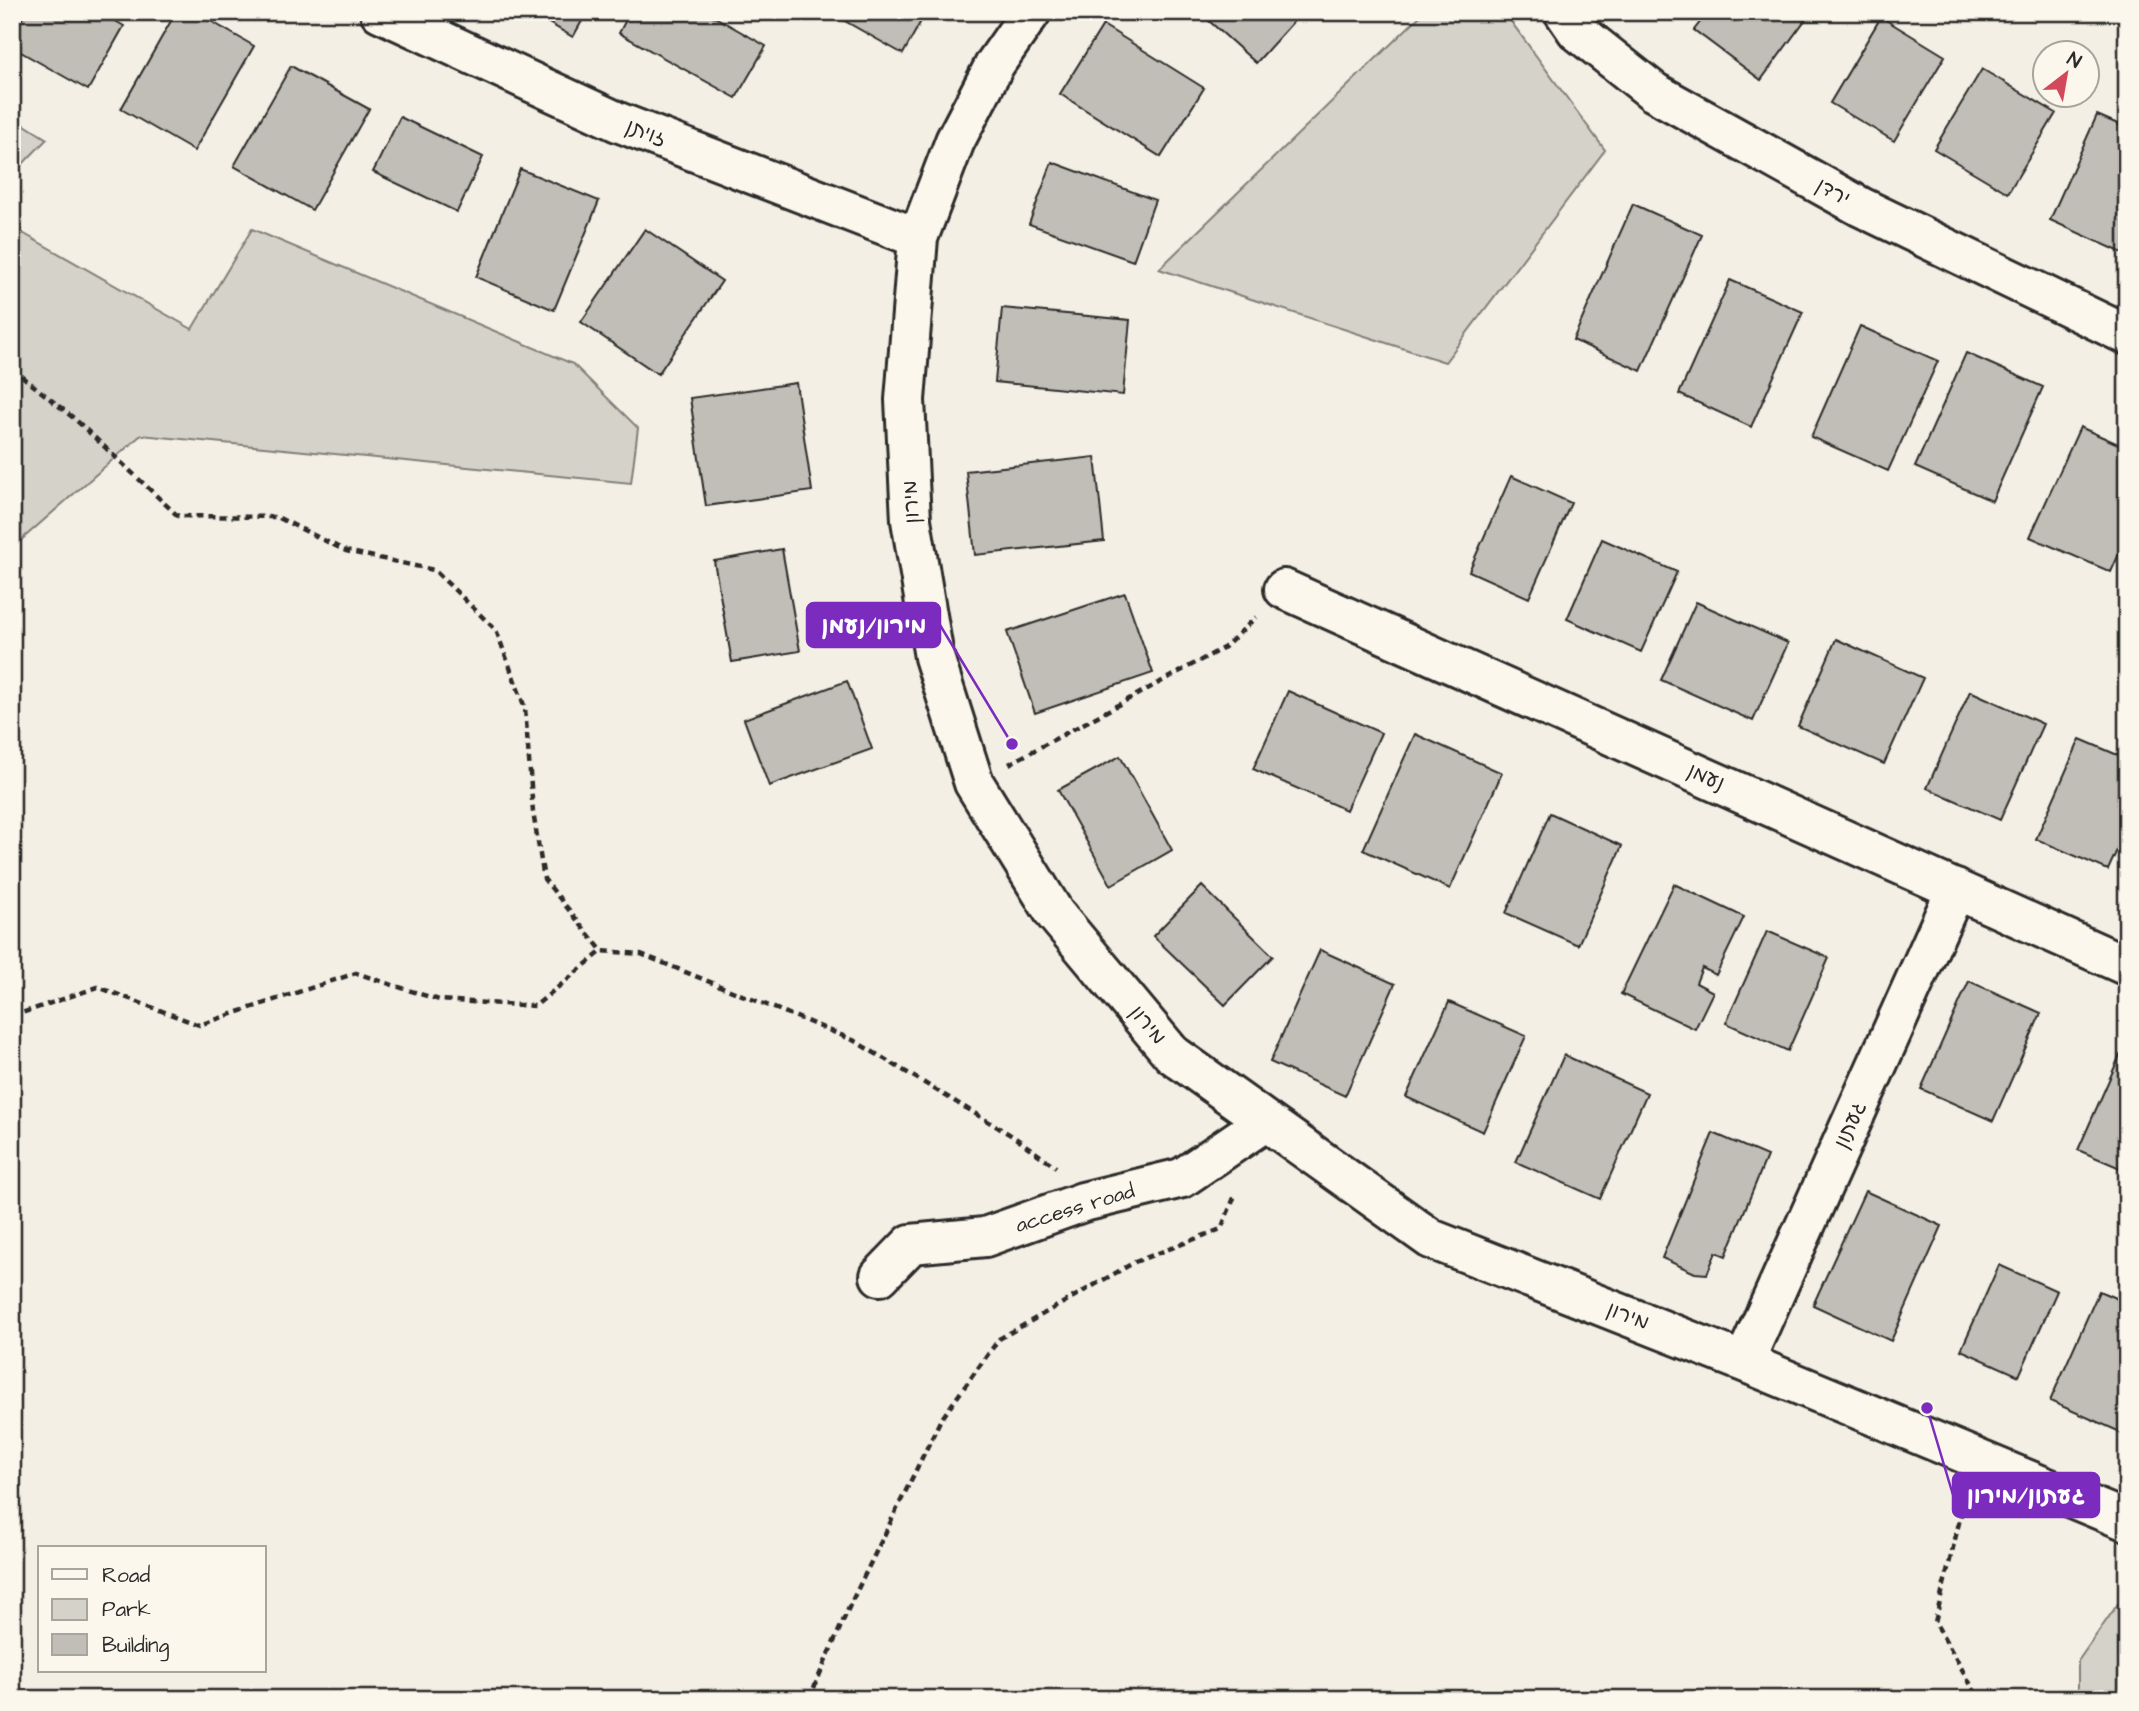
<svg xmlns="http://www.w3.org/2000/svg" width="2139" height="1711" font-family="'Architects Daughter','Playpen Sans Hebrew',sans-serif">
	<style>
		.green { fill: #d5d2c9; stroke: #807e7a; stroke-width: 2 }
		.building { fill: #c0beb6; stroke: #2b2b2b; stroke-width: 2 }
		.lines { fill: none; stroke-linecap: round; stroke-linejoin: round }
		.minor-casing { stroke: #2b2b2b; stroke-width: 44 }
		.path { stroke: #2b2b2b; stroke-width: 4.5; stroke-dasharray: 7 5; stroke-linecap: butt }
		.minor { stroke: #fbf7ec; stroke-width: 38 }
		.labels { text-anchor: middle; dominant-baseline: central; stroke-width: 7; stroke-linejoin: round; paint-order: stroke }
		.street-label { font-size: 21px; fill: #2b2b2b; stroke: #fbf7ec }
		.leader { fill: none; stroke: #7b2cbf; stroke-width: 2.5 }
		.callout-dot { fill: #7b2cbf; stroke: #fbf7ec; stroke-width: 2.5 }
		.callout { fill: #7b2cbf; stroke: #7b2cbf; stroke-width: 2.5 }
		.callout-label { font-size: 23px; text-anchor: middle; font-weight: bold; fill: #fff }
	</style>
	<rect width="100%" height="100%" fill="#f3efe4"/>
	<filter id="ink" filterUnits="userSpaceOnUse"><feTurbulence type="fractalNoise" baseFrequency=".0143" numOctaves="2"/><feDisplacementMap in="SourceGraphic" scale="14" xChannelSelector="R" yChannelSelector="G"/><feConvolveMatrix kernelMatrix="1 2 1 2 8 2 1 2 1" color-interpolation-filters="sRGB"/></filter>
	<g filter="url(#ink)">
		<path class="green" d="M1424 12H1504L1605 150 1445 362 1159 269Z
			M12 117 47 139 12 175Z
			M12 227 192 329 252 229 573 364 638 428 631 483 141 435 12 548Z
			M2127 1591V1699H2078V1661Z"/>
		<path class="building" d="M26 12H100L124 26 88 90 12 47V36Z
			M176 12H195L254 46 194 151 121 109Z
			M530 12H587L573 37Z
			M630 12H706L766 46 736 98 619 33Z
			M829 12H926L903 54Z
			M1199 12H1302L1256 63Z
			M1708 12H1811L1761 80 1694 30Z
			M1881 17 1945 56 1894 141 1830 103Z
			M1103 25 1204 88 1161 157 1060 94Z
			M291 66 369 109 312 210 234 166Z
			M1982 69 2056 113 2008 193 1934 149Z
			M2097 115 2127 128V255L2050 220Z
			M400 117 483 157 457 212 373 172Z
			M1052 162 1155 200 1133 261 1029 224Z
			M520 169 599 201 554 310 476 277Z
			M1633 204 1702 235 1641 371 1573 340Z
			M645 229 722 281 658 374 581 322Z
			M1730 280 1803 312 1751 427 1679 394Z
			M1002 308 1130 320 1123 395 995 382Z
			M1860 326 1938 361 1888 471 1811 437Z
			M1966 353 2043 387 1992 501 1915 467Z
			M796 383 812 491 706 506 690 398Z
			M2080 427 2127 448V536L2111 572 2030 537Z
			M1095 457 1104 541 975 555 966 471Z
			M1511 476 1571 503 1529 598 1469 571Z
			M1602 539 1677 572 1641 652 1567 619Z
			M782 549 800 651 732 662 714 561Z
			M1125 593 1153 673 1035 713 1007 632Z
			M1696 602 1788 643 1753 721 1661 680Z
			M1836 639 1923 678 1884 764 1798 726Z
			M847 681 872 749 769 786 744 719Z
			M1288 691 1381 733 1346 810 1253 769Z
			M1970 691 2043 724 2000 820 1927 788Z
			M1415 734 1502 773 1450 889 1363 850Z
			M2080 739 2127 759V828L2108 870 2036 839Z
			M1120 756 1172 850 1111 885 1058 790Z
			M1550 813 1622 846 1578 945 1506 913Z
			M1674 884 1744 917 1716 975 1702 968 1696 983 1713 992 1695 1029 1621 994Z
			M1202 886 1273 956 1225 1005 1153 936Z
			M1767 931 1829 958 1788 1051 1726 1023Z
			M1320 950 1395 984 1345 1096 1270 1062Z
			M1969 981 2041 1013 1993 1121 1921 1089Z
			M1449 1002 1526 1036 1483 1132 1406 1097Z
			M1564 1055 1647 1093 1600 1199 1516 1162Z
			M2120 1055 2127 1058V1171L2078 1150Z
			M1713 1133 1767 1156 1726 1256 1716 1252 1707 1274 1695 1273 1662 1258Z
			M1865 1191 1942 1226 1891 1341 1813 1305Z
			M1999 1265 2057 1291 2019 1376 1961 1350Z
			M2099 1291 2127 1303V1435L2050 1401Z"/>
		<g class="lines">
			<g class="minor-casing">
				<path id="minor" d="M380 12 618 122 918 238
					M1031 12 995 64 955 141 918 238 905 400 911 520 934 657 974 783 1055 914 1172 1054 1431 1239 1744 1362 2127 1521
					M1564 12 1577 31 1654 92 1861 207 2127 335
					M1284 589 2127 966
					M880 1276 911 1244 985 1237 1083 1202 1182 1178 1266 1121
					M1744 1362 1956 889"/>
			</g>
			<path class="path" d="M12 368 76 420 178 516 277 517 346 551 434 570 496 630 525 708 533 812 544 879 602 951
				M1009 764 1225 647 1256 617
				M12 1010 22 1013 98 987 199 1025 356 973 439 1000 535 1006 602 951 641 954 853 1040 1014 1137 1056 1167
				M1965 1498 1935 1622 1979 1699
				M809 1699 850 1605 940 1421 999 1339 1135 1262 1221 1229 1236 1193"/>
			<use href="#minor" class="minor"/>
		</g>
	</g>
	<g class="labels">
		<g class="street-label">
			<text transform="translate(646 133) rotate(21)">זויתן</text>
			<text transform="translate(1833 192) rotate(29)">ירדן</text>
			<text transform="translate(911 502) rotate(-94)">מירון</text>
			<text transform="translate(1706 777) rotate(24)">נעמן</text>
			<text transform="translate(1148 1025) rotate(50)">מירון</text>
			<text transform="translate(1850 1125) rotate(-66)">געתון</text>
			<text transform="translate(1075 1208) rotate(-17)">access road</text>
			<text transform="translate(1628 1316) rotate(21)">מירון</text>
		</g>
	</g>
	<path class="leader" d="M1012 744L940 625M1927 1408L1953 1495"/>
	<g class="callout-dot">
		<circle cx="1012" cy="744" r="7"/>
		<circle cx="1927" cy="1408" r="7"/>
	</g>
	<g class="callout">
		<rect x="807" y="603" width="133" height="44" rx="7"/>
		<rect x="1953" y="1473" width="146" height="44" rx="7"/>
	</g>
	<g class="callout-label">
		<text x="874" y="633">מירון/נעמן</text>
		<text x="2026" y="1503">געתון/מירון</text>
	</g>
	<rect width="2139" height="1711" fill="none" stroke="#fbf7ec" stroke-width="42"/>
	<rect x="21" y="21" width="2097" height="1669" fill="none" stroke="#2b2b2b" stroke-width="2.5" filter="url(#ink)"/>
	<rect x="38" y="1546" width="228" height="126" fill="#fbf7ec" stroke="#a8a59f" stroke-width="2"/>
	<rect x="52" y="1569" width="35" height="10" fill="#fbf7ec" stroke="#a8a59f" stroke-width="2"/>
	<text x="102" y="1582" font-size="21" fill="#2b2b2b">Road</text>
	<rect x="52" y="1599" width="35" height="21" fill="#d5d2c9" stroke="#a8a59f" stroke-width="2"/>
	<text x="102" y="1616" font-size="21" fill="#2b2b2b">Park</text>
	<rect x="52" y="1634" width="35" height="21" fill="#c0beb6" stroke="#a8a59f" stroke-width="2"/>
	<text x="102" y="1652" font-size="21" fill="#2b2b2b">Building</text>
	<g transform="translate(2066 74) rotate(31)"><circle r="33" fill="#fbf7ec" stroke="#a8a59f" stroke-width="2"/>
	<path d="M0-5L12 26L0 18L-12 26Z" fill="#d1495b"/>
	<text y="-10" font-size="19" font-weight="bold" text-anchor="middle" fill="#2b2b2b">N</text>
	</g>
</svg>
